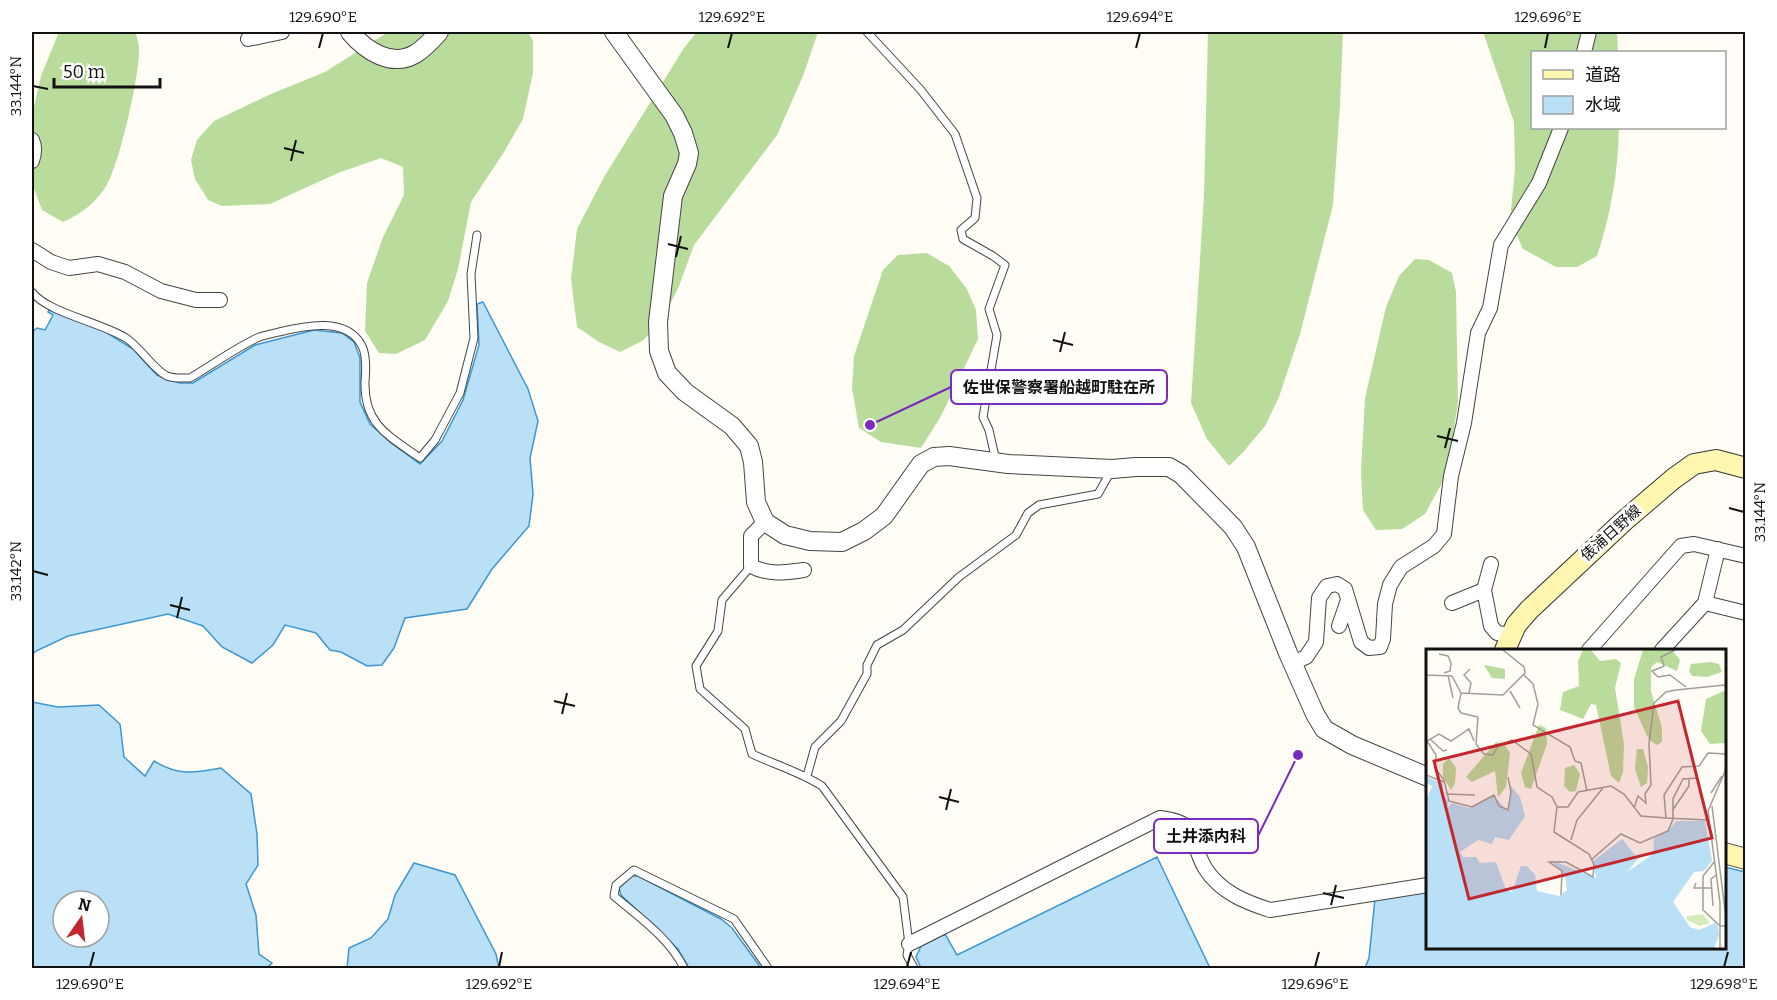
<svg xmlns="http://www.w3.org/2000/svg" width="1777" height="1000" font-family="Bitter,'Noto Sans JP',serif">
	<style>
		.forest { fill: #b9dc9c }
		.water { fill: #b9e0f7; stroke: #3f96cf; stroke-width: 1.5; fill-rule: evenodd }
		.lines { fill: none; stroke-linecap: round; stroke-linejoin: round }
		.service-casing { stroke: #444; stroke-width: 9 }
		.minor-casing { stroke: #444; stroke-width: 16 }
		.tertiary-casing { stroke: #444; stroke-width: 20 }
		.secondary-casing { stroke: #333; stroke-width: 22 }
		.service { stroke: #fff; stroke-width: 7 }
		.minor { stroke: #fff; stroke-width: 14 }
		.tertiary { stroke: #fff; stroke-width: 18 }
		.secondary { stroke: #fff6b0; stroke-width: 20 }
		.ticks { fill: none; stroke: #111; stroke-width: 2 }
		.labels { text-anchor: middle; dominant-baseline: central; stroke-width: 6; stroke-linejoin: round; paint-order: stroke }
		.street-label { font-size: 15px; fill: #111; stroke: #fff }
		.inset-road { fill: none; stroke: #a09f9a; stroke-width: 1.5 }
		.view { fill: #c4262e; fill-opacity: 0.15; stroke: #c4262e; stroke-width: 3 }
		.inset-edge { fill: none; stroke: #111; stroke-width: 3 }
		.leader { fill: none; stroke: #7b2cbf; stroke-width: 2 }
		.callout-dot { fill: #7b2cbf; stroke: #fff; stroke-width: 2 }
		.callout { fill: #fff; stroke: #7b2cbf; stroke-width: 2 }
		.callout-label { font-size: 16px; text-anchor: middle; font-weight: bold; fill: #111 }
		.neatline { fill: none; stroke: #111; stroke-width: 2 }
		.ticks-label { font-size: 15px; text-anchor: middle; fill: #111 }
	</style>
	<rect width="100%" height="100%" fill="#fffdf5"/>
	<path class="forest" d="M59 32H135C137 37 139 44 139 49 140 74 119 168 105 188 93 205 82 213 63 222L42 210 32 183V116L41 76Z
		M388 32H528L533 41V73L523 119 504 152 471 202 458 269 448 301 425 340 396 354 379 353 365 331 367 283 383 237 404 195 403 167 381 158 338 173 270 204 222 206 208 200 195 179 191 160 197 140 214 121 271 94 325 72Z
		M697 32H818L803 76 777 135 694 245 679 286 660 325 642 341 620 352 599 342 577 327 571 279 577 229 604 177 684 48Z
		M1208 32H1343L1340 105 1333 205 1300 334 1279 397 1265 426 1244 451 1229 466 1207 439 1191 403 1204 195Z
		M1483 32H1617L1618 52H1532V128H1619C1618 172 1611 214 1597 256L1577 267H1556L1523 249 1510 220 1515 170 1514 122Z
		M927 253 949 266 967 289 976 310 978 339 941 416 921 448 881 442 859 428 852 388 854 356 883 270 898 255Z
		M1415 259 1429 260 1452 273 1456 292 1458 403 1450 453 1443 481 1425 514 1402 529 1376 530 1363 510 1361 472 1365 398 1386 307 1399 276Z"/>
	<path class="water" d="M483 302 528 389 538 421 530 458 533 494 529 526 492 569 467 609 405 618 394 648 382 665 367 666 341 652 330 650 316 633 285 625 273 645 252 663 222 647 203 626 168 614 68 636 36 651 32 655V332L37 328 45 330 53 315 48 312 49 310 104 331 133 349 157 375 180 383H193L255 345 314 330 342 333 354 342 360 358V402L370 424 390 442 420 464 442 441 463 400 479 345 477 304Z
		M32 702 58 707 99 705 120 724 124 757 145 776 154 761C178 776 195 773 221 768L251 794 257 834 258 865 246 884 256 915 259 954 272 963 267 968H32ZM63 901H99V937H63Z
		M1157 857 1210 968H921L916 957 921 946 945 934 957 955Z
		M414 863 455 875 496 954 499 968H347L349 948 371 938 388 919 395 895Z
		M1725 867 1745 872V968H1365L1369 958 1375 899 1427 891 1428 948H1724Z
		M632 876H638L721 919 732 928 761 968H689L678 949 621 895 619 888Z"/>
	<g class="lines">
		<g class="service-casing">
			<path id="service" d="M867 32 920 89 955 134 977 198 975 218 961 230 963 239 993 256 1005 265 989 309 997 335 983 417 989 430 996 461
				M32 292C48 313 100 322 126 338 140 347 154 370 167 376 174 379 182 378 190 378 212 365 234 349 257 338 263 335 272 334 279 332 304 326 347 316 362 346 367 356 366 371 365 382 364 425 389 436 420 458L435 440 460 393 474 338 471 274 477 235
				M751 566 722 600 718 631 696 666 700 689 745 729 752 754C776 765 800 772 822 786L903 897 909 944 907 955 914 968
				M807 776 815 747 841 721 867 674V665L877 645 903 630 959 577 1016 535 1028 513 1039 505 1098 494 1111 471
				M684 968C669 938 639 917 614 896L616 885 634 870 734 919 768 968"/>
		</g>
		<g class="minor-casing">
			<path id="minor" d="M248 39 282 32
				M1584 52 1589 32
				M32 140C35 146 34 155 32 161
				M32 250 51 262 69 268 98 264 125 272 161 291 196 300H220
				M765 522 751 536V566C769 575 783 573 804 570
				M1491 564 1484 590 1491 626 1497 633 1511 635
				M1452 603 1484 590
				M1705 603 1746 613
				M1339 626 1348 600
				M1589 650 1681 546 1694 544 1746 556
				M1662 650 1705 603 1718 549
				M1293 663 1306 657 1316 642 1319 598 1327 586 1337 584 1345 589 1361 642 1369 648 1380 647 1383 639 1385 604 1390 585 1401 567 1434 546 1444 534 1451 476 1464 423 1478 333 1490 308 1501 245 1539 183 1561 128
				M909 944 1160 818C1202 823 1188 839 1205 868 1220 892 1245 902 1270 910L1428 885"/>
		</g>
		<g class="tertiary-casing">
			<path id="tertiary" d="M350 32C365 50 391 68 415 54 424 49 432 40 439 32
				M614 32 674 115 683 133 689 153 687 164 673 196 658 322 659 351 667 373 685 392 732 426 749 446 753 462 756 502 765 522 785 535 810 541 842 542 864 531 884 516 921 464 934 457 949 456 1008 464 1112 469 1136 467H1169L1181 474 1233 527 1246 547 1288 653 1315 714 1324 729 1352 745 1428 777"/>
		</g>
		<g class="secondary-casing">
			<path id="secondary" d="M1505 650 1516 625 1529 610 1624 521 1673 479 1694 464 1716 460 1746 468
				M1724 853 1746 859"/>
		</g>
		<use href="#service" class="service"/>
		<use href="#minor" class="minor"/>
		<use href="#tertiary" class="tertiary"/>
		<use href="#secondary" class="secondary"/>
	</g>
	<path class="ticks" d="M319 48 323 33M728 48 732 33M1136 48 1140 33M1545 48 1548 33M33 86 48 89M284 148 304 153M291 161 296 140M668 244 688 249M676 257 681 236M1053 340 1073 345M1060 352 1065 332M1437 436 1458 441M1445 448 1450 428M1729 508 1744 512M33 571 48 575M170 605 190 610M177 618 182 597M554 701 575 706M562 714 567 693M939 797 959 802M946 810 951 789M1323 893 1344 898M1331 905 1336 885M90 967 94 952M499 967 502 952M907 967 911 952M1315 967 1319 952M1724 967 1728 952"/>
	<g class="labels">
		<g class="street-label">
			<text transform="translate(1611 533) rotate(-42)">俵浦日野線</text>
		</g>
	</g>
	<g transform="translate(1426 649)">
		<rect width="300" height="300" fill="#fffdf5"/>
		<path d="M277 265 284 274 274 277 261 271V267Z" fill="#d5ebbd"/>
		<path d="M157 1H165L174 12 190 10 195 14 189 39 198 95 197 123 193 134 185 127 170 56 165 55 157 70 134 61 137 43 153 37 152 12ZM217 1H246L254 11 251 22 231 13 225 18V42L236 79V93L231 96 223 91 208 58V30ZM284 13 293 15 296 23 281 28 266 27 263 22 265 15ZM58 16 79 20V30L66 29ZM300 41V94L284 95 275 82 280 50ZM113 76 120 79 121 95 105 140 99 138 95 124ZM70 93 78 95 84 104 80 138 72 148 69 122 46 133 40 128ZM211 100H217L222 118 221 134 215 138 209 120ZM23 109 30 119 29 134 25 141 17 128V115ZM148 116 154 125 150 142 144 143 138 137 139 119Z" fill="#b9dc9c"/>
		<path d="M0 128 17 134V146L23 152 21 159 26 154 43 159 67 146 82 162 85 137 94 148 99 167 83 191 69 188 66 195 52 191 34 203 37 208H50L54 214 70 213 80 241 86 243 95 217H101L109 226 111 242 133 247 141 241 139 227 125 211 170 229 167 212 196 190 212 210 201 223 227 205 228 189 242 182 250 172H279L286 212 278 222 268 223 247 253 264 278 273 281 289 274 292 277 293 286 288 299H0V152L6 137 0 134Z" fill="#b9e0f7"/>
		<path class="inset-road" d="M77 1 98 18 99 24 77 46 35 44 32 59 35 64 52 68 50 95 58 105 67 106 72 97 86 91 105 105 111 138 126 148 131 158 128 183 163 205 168 216 167 228 140 213H123L136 222 135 246M249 1 235 8 238 17 226 22 232 28 244 26 260 38M13 5 22 7 25 14 24 22 18 24M97 25 107 35 112 55 107 76 144 98 149 112 155 114 161 142M0 26 26 27 35 44M22 26 27 49M84 42 94 59M43 44 45 34 38 26 44 20M4 90 17 102 21 101M48 92 43 80 25 92 13 85 1 92 10 106 9 119 18 131 23 152 46 158 68 146 73 157 82 161 85 143 82 128M0 126 18 133M285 144 296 127M20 145 49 146M286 157 300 269M131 158H142L152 143 185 137 198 145 215 167 240 169M208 159 212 147 220 154 219 145 225 136 223 95 228 54 240 43 250 41 299 36M246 162 263 137V129M282 171 240 169 238 146 256 118 273 117 282 104 300 105M145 191 151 171 177 139M165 211 195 185 214 194 242 182 247 170V150L257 130 272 129M289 212 277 227V261L294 277H300M270 234 268 239H286M287 257 285 230 290 226M294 299V254L282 162 300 120"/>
		<path class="view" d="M252 52 286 189 43 250 8 112Z"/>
		<rect width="300" height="300" class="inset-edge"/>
	</g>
	<path class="leader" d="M870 425L951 387M1298 755L1258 836"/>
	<g class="callout-dot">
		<circle cx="870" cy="425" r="6"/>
		<circle cx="1298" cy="755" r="6"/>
	</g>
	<g class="callout">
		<rect x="951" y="370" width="216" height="34" rx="6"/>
		<rect x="1154" y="819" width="104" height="34" rx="6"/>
	</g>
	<g class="callout-label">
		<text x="1059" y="393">佐世保警察署船越町駐在所</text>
		<text x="1206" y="842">土井添内科</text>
	</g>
	<rect width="1777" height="1000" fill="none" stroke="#ffffff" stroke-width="66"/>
	<rect x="1531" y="51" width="195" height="78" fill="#ffffff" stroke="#a0a0a0" stroke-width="1.5"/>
	<rect x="1543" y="70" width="30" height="9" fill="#fff6b0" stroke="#a0a0a0" stroke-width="1.5"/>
	<text x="1585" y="81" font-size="18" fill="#111111">道路</text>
	<rect x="1543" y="96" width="30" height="18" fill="#b9e0f7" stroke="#a0a0a0" stroke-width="1.5"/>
	<text x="1585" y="111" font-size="18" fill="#111111">水域</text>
	<g transform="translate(81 919) rotate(14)"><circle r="28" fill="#ffffff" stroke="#a0a0a0" stroke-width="1.5"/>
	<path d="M0-4.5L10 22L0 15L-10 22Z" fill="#c4262e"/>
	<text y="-9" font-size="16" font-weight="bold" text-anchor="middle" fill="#111111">N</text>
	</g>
	<path d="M54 78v9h106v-9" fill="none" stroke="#111111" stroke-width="3"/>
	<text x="63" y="78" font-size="18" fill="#111111" stroke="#ffffff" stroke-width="4.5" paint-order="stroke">50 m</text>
	<rect x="33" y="33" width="1711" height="934" class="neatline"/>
	<g class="ticks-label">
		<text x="323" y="22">129.690°E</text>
		<text x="732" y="22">129.692°E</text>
		<text x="1140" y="22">129.694°E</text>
		<text x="1548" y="22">129.696°E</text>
		<text transform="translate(16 86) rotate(-90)" y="5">33.144°N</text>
		<text transform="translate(1760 512) rotate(-90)" y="5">33.144°N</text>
		<text transform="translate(16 571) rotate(-90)" y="5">33.142°N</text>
		<text x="90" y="989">129.690°E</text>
		<text x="499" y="989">129.692°E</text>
		<text x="907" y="989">129.694°E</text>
		<text x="1315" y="989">129.696°E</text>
		<text x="1724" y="989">129.698°E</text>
	</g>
</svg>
